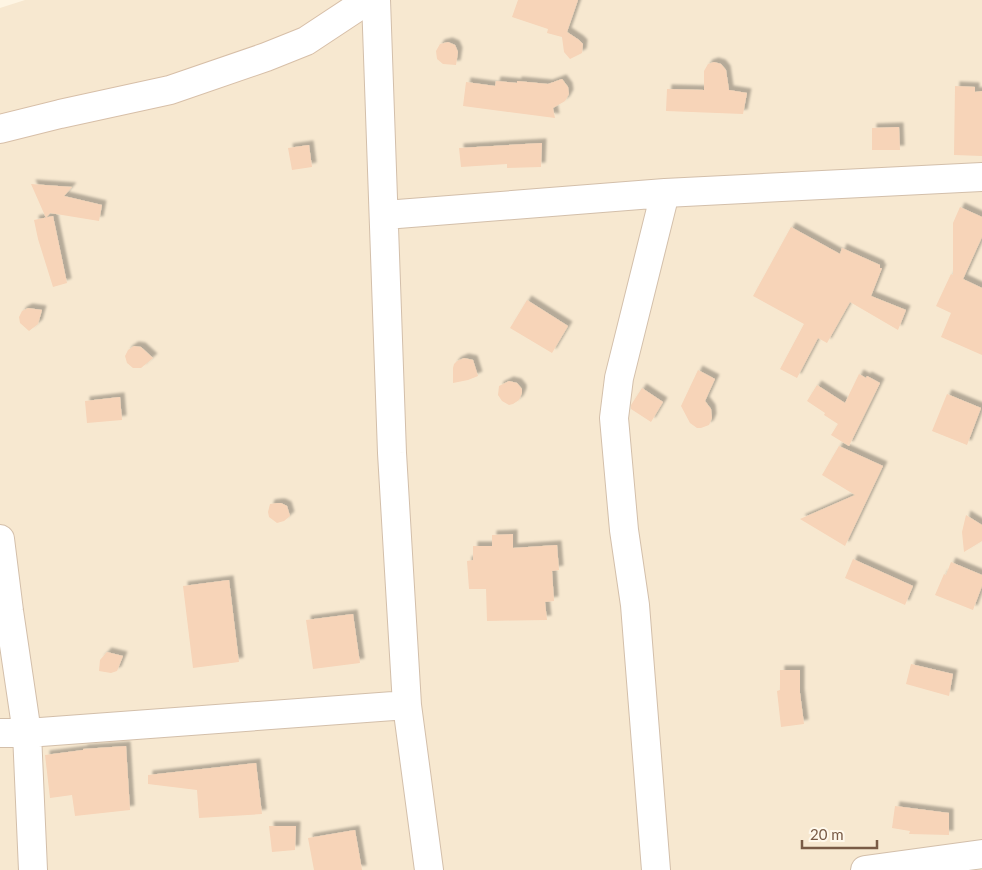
<svg xmlns="http://www.w3.org/2000/svg" width="982" height="870" font-family="Lato,sans-serif">
	<style>
		.residential { fill: #f7e8d0 }
		.building { fill: #f7d4b8; filter: url(#shadow) }
		.lines { fill: none; stroke-linecap: round; stroke-linejoin: round }
		.street-casing { stroke: #d3bfaa; stroke-width: 30 }
		.secondary-casing { stroke: #d7bfa8; stroke-width: 30 }
		.street { stroke: #fff; stroke-width: 28 }
		.secondary { stroke: #fff; stroke-width: 28 }
	</style>
	<defs>
		<filter id="shadow"><feDropShadow dx="4.5" dy="-4.5" stdDeviation="1" flood-color="#0004"/></filter>
	</defs>
	<rect width="100%" height="100%" fill="#fef5e3"/>
	<path class="residential" d="M25 0H982V870H0V8Z"/>
	<path class="building" d="M518 0H578L567 32 579 40 583 44 582 53 570 59 564 52 562 37 547 33 548 29 512 17Z
		M448 42 455 45 458 52 456 65 443 64 437 59 436 51 440 44Z
		M714 62 721 64 726 70 729 90 747 93 743 114 666 111 667 89 704 90V71L708 64Z
		M562 79 568 87 569 94 565 101 553 108 555 118 463 106 466 82 495 86 496 81 517 83V81L548 84Z
		M955 86 975 87V92L982 91V156L954 155Z
		M899 127 900 150H872V128Z
		M542 143 541 167 507 168V164L461 167 459 148Z
		M309 145 312 167 292 170 288 148Z
		M31 184 72 187 64 196 102 205 99 221 50 213 46 218Z
		M960 207 982 217V237L963 279 982 288V355L941 337 951 313 936 306 951 274 953 275V223Z
		M53 216 67 283 53 287 38 239 34 220Z
		M791 227 840 254 842 248 880 265V268H882L871 296 906 310 898 330 850 302 827 343 818 338 797 378 780 369 804 324 753 296Z
		M527 300 568 326 552 353 510 328Z
		M28 308 42 310 38 324 29 331 20 323 19 317 22 311Z
		M134 346 141 347 153 358 141 368H133L127 363 125 356 128 350Z
		M464 358 473 360 478 376 468 380 453 383V368L454 364 457 361Z
		M698 370 715 379 705 401 711 409 712 418 709 425 701 428H697L690 423 681 406Z
		M859 374 866 378 867 376 880 383 849 446 831 435 838 424 824 415 825 413 807 401 817 385 845 403Z
		M509 381 517 383 522 389V393L519 400 513 404 509 405 502 401 498 395 499 386Z
		M642 388 663 402 651 422 631 409V405Z
		M947 394 981 408 967 445 932 431Z
		M120 397 122 420 87 423 85 401Z
		M839 446 883 466 845 546 800 519 855 495 822 475Z
		M277 503H281L287 506 290 516 284 521 277 523 269 517 268 512 270 504Z
		M966 515 982 525V541L964 552 962 532Z
		M513 534V548L557 545 559 570 552 571 554 601 545 602 547 620 487 621 486 589H469L467 561 473 560V546H492V535Z
		M853 559 913 586 905 605 845 578Z
		M951 562 982 575V586L973 610 935 595 944 574 946 575Z
		M229 580 239 662 193 668 183 586Z
		M353 614 360 663 313 669 306 620Z
		M107 652 123 656 117 671 111 673 99 671 100 660Z
		M911 664 953 674 949 696 906 684Z
		M780 670H800V693L804 724 781 727 777 691 780 690Z
		M126 746 130 810 75 816 72 795 50 798 45 755 83 750V749Z
		M256 763 262 814 199 818 197 790 148 784V775Z
		M895 806 949 813V835L909 834 910 831 892 828Z
		M269 826H296L295 850 272 852Z
		M355 830 362 870H314L308 838Z"/>
	<g class="lines">
		<g class="street-casing">
			<path id="street" d="M376 0 392 453 407 705 429 870
				M385 215 665 193 982 177
				M0 539 9 611 27 733 33 870
				M0 733H27L407 705
				M656 870 635 605 624 530 614 418 619 378 665 193
				M865 870 982 854"/>
		</g>
		<g class="secondary-casing">
			<path id="secondary" d="M0 129 60 114 170 90 266 57 306 41 368 0"/>
		</g>
		<use href="#street" class="street"/>
		<use href="#secondary" class="secondary"/>
	</g>
	<path d="M802 840v8h75v-8" fill="none" stroke="#795b46" stroke-width="2.5"/>
	<text x="810" y="840" font-size="15" fill="#795b46" stroke="#fff8eb" stroke-width="4" paint-order="stroke">20 m</text>
</svg>
